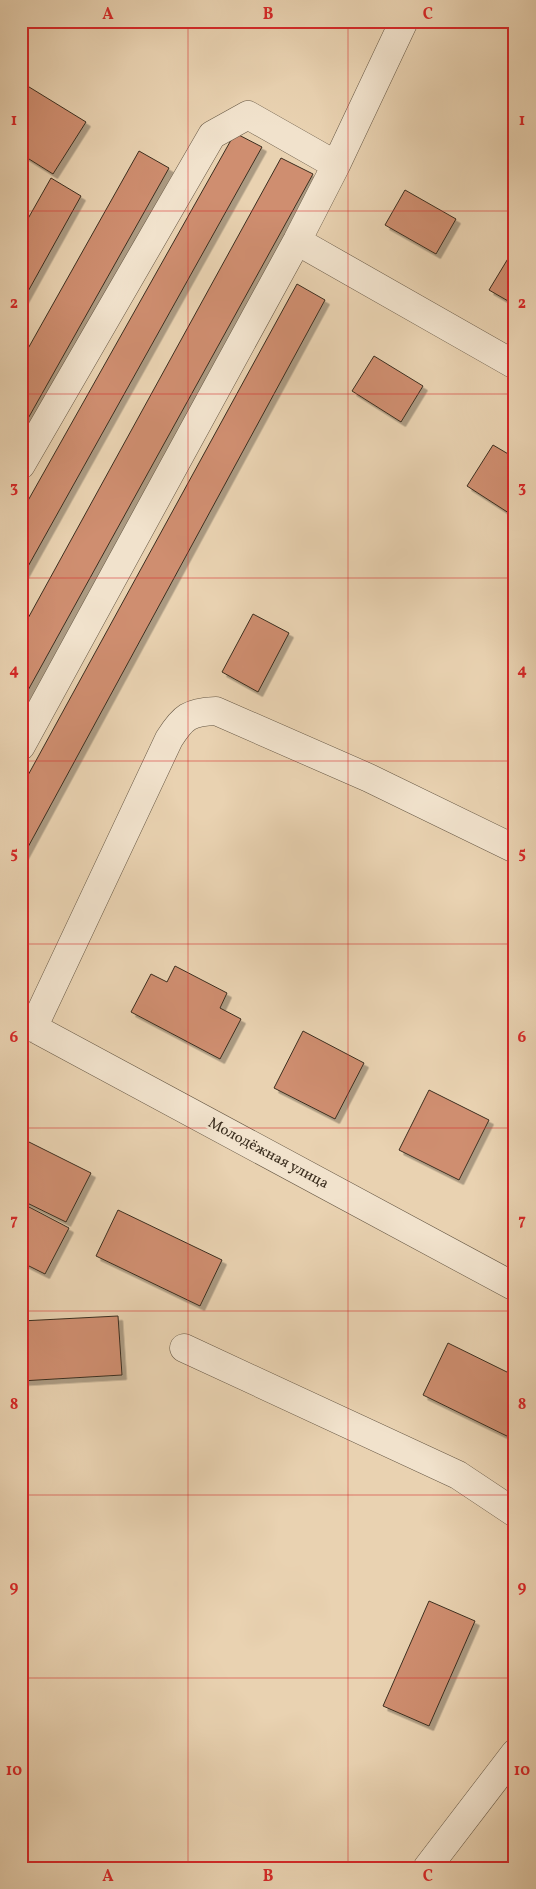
<svg xmlns="http://www.w3.org/2000/svg" width="536" height="1889" font-family="Vollkorn,serif">
	<style>
		.building { fill: #cf8e6f; stroke: #3b2e1f; filter: url(#shadow) }
		.lines { fill: none; stroke-linecap: round; stroke-linejoin: round }
		.minor-casing { stroke: #665744; stroke-width: 29 }
		.minor { stroke: #f1e2cc; stroke-width: 28 }
		.grid { fill: none; stroke: #d62828; stroke-width: 1; stroke-opacity: 0.55 }
		.labels { text-anchor: middle; dominant-baseline: central; stroke-width: 5; stroke-linejoin: round; paint-order: stroke }
		.street-label { font-size: 15px; fill: #3b2e1f; stroke: #f1e2cc }
		.neatline { fill: none; stroke: #d62828; stroke-width: 2 }
		.grid-label { font-size: 16px; text-anchor: middle; font-weight: bold; fill: #d62828 }
	</style>
	<defs>
		<filter id="shadow"><feDropShadow dx="4.5" dy="4.5" stdDeviation="0" flood-color="#0004"/></filter>
	</defs>
	<rect width="100%" height="100%" fill="#e9d2b1"/>
	<filter id="stains"><feTurbulence type="fractalNoise" baseFrequency=".004" numOctaves="4"/><feColorMatrix values="0 0 0 0 .2 0 0 0 0 .09 0 0 0 0 .02 0 0 0 .5 -.17"/></filter>
	<radialGradient id="worn" r=".72"><stop offset=".6" stop-color="#630" stop-opacity="0"/><stop offset="1" stop-color="#630" stop-opacity=".3"/></radialGradient>
	<path class="building" d="M21 82 86 122 53 174 21 154Z
		M235 133 262 147 21 579V513Z
		M139 151 169 168 21 431V361Z
		M281 158 313 174 21 703V631Z
		M51 178 81 196 21 304V231Z
		M405 190 456 219 436 254 385 225Z
		M515 247V305L489 290Z
		M297 284 325 300 21 860V788Z
		M374 356 423 386 401 422 352 391Z
		M493 445 515 458V517L467 486Z
		M253 614 289 633 258 692 222 672Z
		M175 966 227 993 220 1008 241 1019 220 1059 131 1012 151 974 167 982Z
		M303 1031 364 1063 335 1119 274 1088Z
		M429 1090 489 1120 459 1180 399 1150Z
		M21 1138 91 1173 66 1222 21 1200Z
		M29 1207 69 1228 45 1274 21 1262V1221Z
		M118 1210 222 1260 200 1306 96 1256Z
		M118 1316 122 1375 21 1381V1321Z
		M448 1343 515 1376V1440L423 1395Z
		M429 1601 475 1621 429 1726 383 1706Z"/>
	<g class="lines">
		<g class="minor-casing">
			<path id="minor" d="M297 241 515 365
				M21 465 212 135 248 115 336 165
				M21 746 297 241 336 165 404 21
				M21 1021 515 1287
				M33 1028 169 739C183 717 189 712 216 711L369 778 515 849
				M184 1348 458 1475 515 1513
				M427 1868 515 1753"/>
		</g>
		<use href="#minor" class="minor"/>
	</g>
	<path class="grid" d="M188 21V1868M348 21V1868M21 211H515M21 394H515M21 578H515M21 761H515M21 944H515M21 1128H515M21 1311H515M21 1495H515M21 1678H515"/>
	<g class="labels">
		<g class="street-label">
			<text transform="translate(268 1154) rotate(28)">Молодёжная улица</text>
		</g>
	</g>
	<rect width="536" height="1889" fill="none" stroke="#e9d2b1" stroke-width="55"/>
	<rect x="28" y="28" width="480" height="1834" class="neatline"/>
	<g class="grid-label">
		<text x="108" y="19">A</text>
		<text x="268" y="19">B</text>
		<text x="428" y="19">C</text>
		<text x="14" y="125">1</text>
		<text x="522" y="125">1</text>
		<text x="14" y="308">2</text>
		<text x="522" y="308">2</text>
		<text x="14" y="492">3</text>
		<text x="522" y="492">3</text>
		<text x="14" y="675">4</text>
		<text x="522" y="675">4</text>
		<text x="14" y="858">5</text>
		<text x="522" y="858">5</text>
		<text x="14" y="1042">6</text>
		<text x="522" y="1042">6</text>
		<text x="14" y="1225">7</text>
		<text x="522" y="1225">7</text>
		<text x="14" y="1409">8</text>
		<text x="522" y="1409">8</text>
		<text x="14" y="1592">9</text>
		<text x="522" y="1592">9</text>
		<text x="14" y="1775">10</text>
		<text x="522" y="1775">10</text>
		<text x="108" y="1881">A</text>
		<text x="268" y="1881">B</text>
		<text x="428" y="1881">C</text>
	</g>
	<rect width="100%" height="100%" filter="url(#stains)"/>
	<rect width="100%" height="100%" fill="url(#worn)"/>
</svg>
